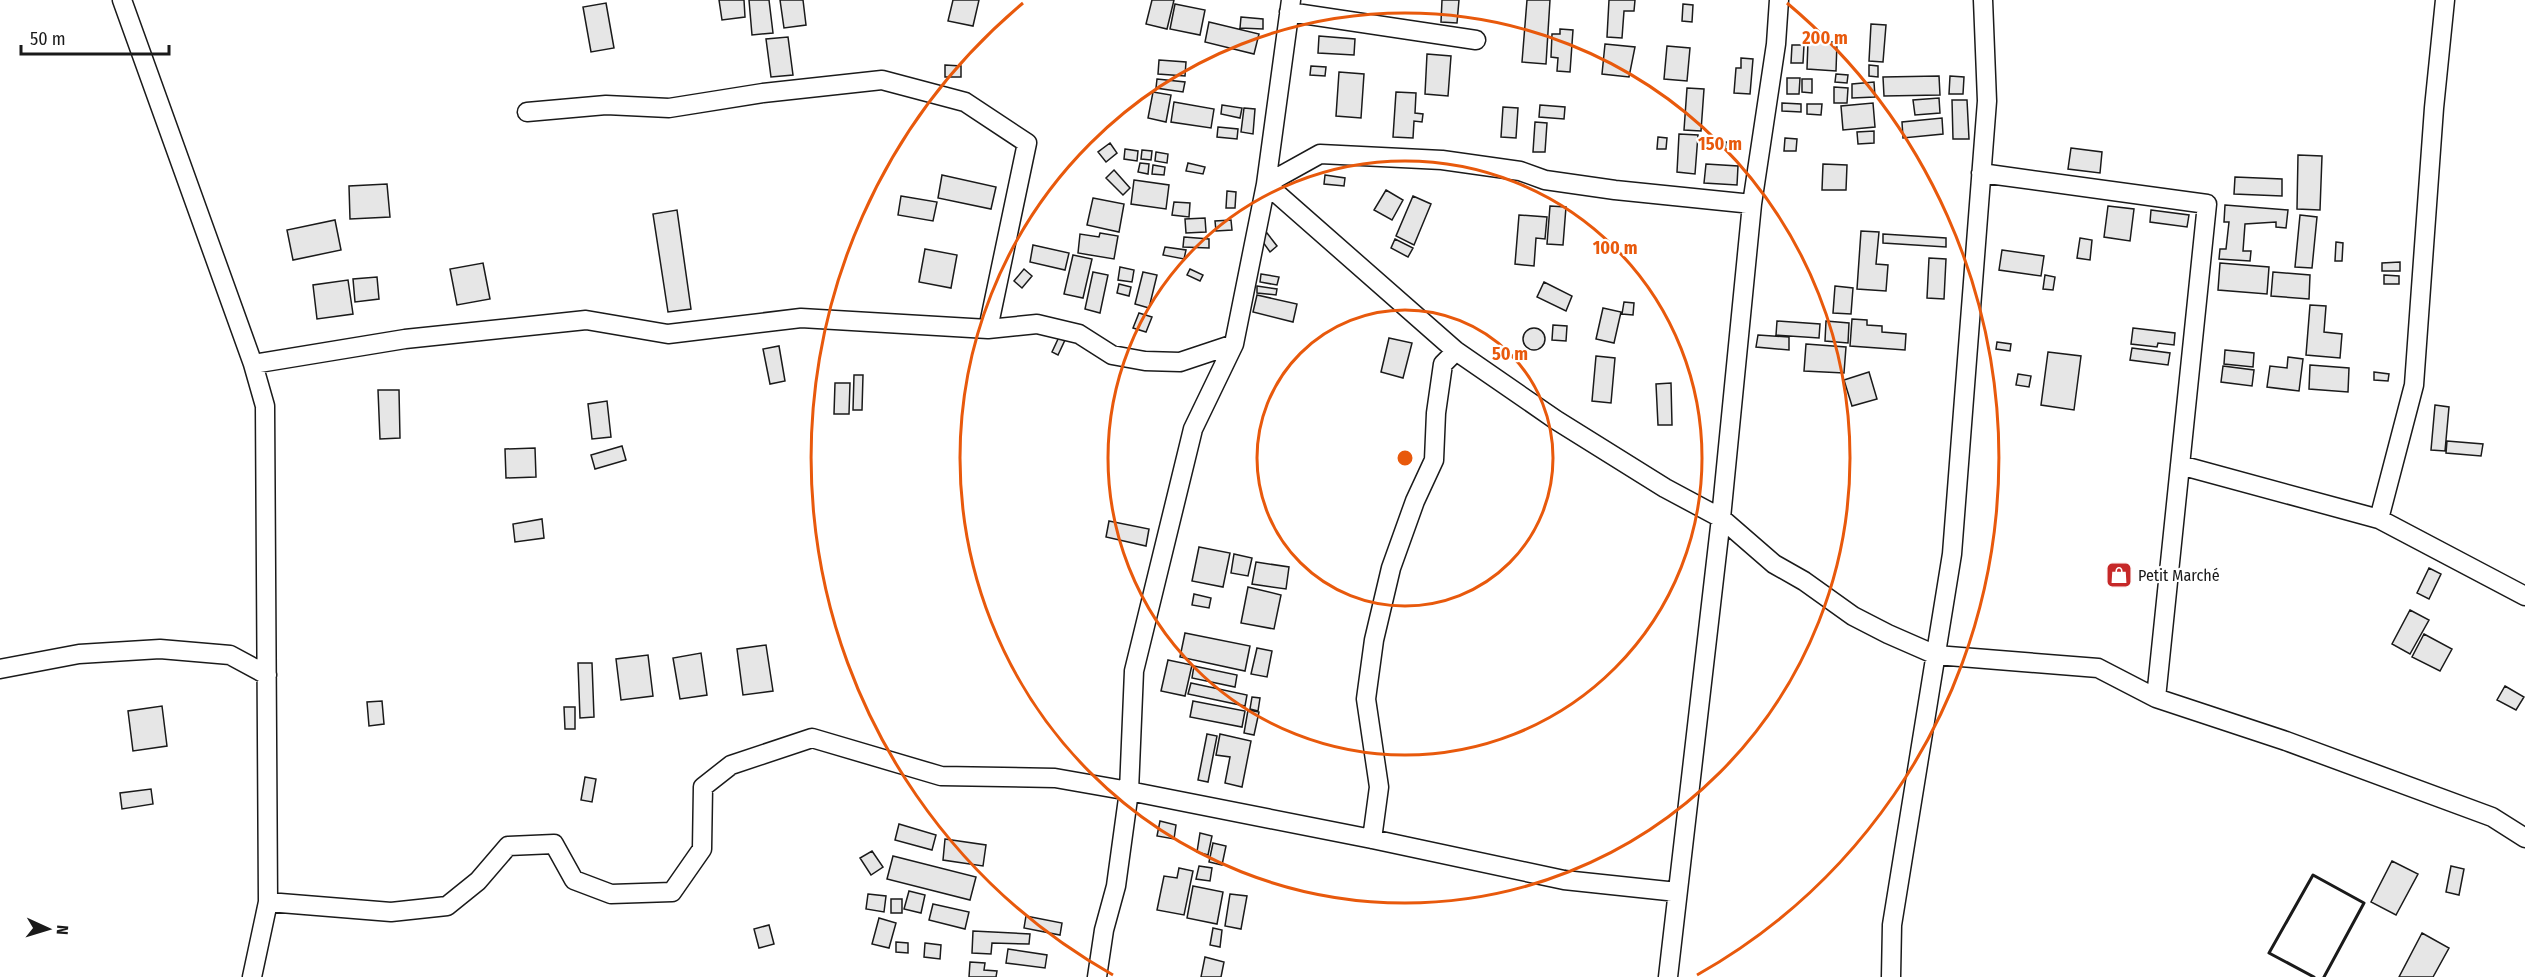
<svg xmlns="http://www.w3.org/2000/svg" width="2525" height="977" font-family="'Fira Sans Condensed',sans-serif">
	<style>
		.building { fill: #e6e6e6; stroke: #1a1a1a; stroke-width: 1.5 }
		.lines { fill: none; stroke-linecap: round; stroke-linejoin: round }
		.minor-casing { stroke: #1a1a1a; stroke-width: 21 }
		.minor { stroke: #fff; stroke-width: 18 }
		.wall { stroke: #1a1a1a; stroke-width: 3 }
		.ring { fill: none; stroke: #e8590c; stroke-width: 3 }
		.labels { text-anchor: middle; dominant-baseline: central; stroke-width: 4.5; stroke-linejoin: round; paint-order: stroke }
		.poi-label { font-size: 16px; fill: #1a1a1a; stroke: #fff; text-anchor: start }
		.centre { fill: #e8590c; stroke: #fff; stroke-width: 3 }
		.ring-label { font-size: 18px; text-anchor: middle; font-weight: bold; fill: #e8590c; stroke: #fff; stroke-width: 4.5; stroke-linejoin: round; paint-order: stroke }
	</style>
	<rect width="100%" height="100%" fill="#fff"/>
	<path class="building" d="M719 0H744L745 17 722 20Z
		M749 0H769L773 33 752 35Z
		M780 0H803L806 25 784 28Z
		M953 0H979L973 26 948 21Z
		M1152 0H1174L1167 29 1146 24Z
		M1442 0H1459L1457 23 1441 22Z
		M1527 0H1550L1546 64 1522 62Z
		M1609 0H1635L1634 11H1624L1622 38 1607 37Z
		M606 3 614 48 591 52 583 7Z
		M1175 4 1205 10 1200 35 1170 29Z
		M1683 4 1693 5 1692 22 1682 21Z
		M1241 17 1263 19V29L1240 28Z
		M1209 22 1259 34 1254 54 1205 42Z
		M1871 24 1886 25 1883 62 1869 61Z
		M1560 29 1573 30 1570 72 1557 71 1558 58 1551 57 1552 34H1560Z
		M1319 36 1355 39 1354 55 1318 53Z
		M788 37 793 75 771 77 766 39Z
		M1808 41 1837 42 1836 71 1807 69Z
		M1605 44 1635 47 1629 77 1602 74Z
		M1792 45H1804L1803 63H1791Z
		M1667 46 1690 48 1687 81 1664 79Z
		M1427 54 1451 56 1448 96 1425 94Z
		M1741 58 1753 59 1750 94 1734 93 1736 68H1741Z
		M1159 60 1186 62 1185 76 1158 74Z
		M945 65 961 66V77H945Z
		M1869 65 1878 66V77L1869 76Z
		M1311 66 1326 67 1325 76 1310 75Z
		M1339 72 1364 74 1361 118 1336 116Z
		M1836 74 1848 75 1847 83 1835 82Z
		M1939 76 1940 95 1884 96 1883 77Z
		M1950 76 1964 77 1963 94H1949Z
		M1787 78H1800L1799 94H1787Z
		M1157 79 1185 82 1183 92 1156 88Z
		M1802 79H1812V93L1802 92Z
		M1874 82 1875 97 1852 98V84Z
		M1834 87 1848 88 1847 103H1834Z
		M1687 88 1704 89 1701 131 1684 130Z
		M1153 92 1171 95 1166 122 1148 118Z
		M1396 92 1416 93 1415 113 1423 114 1422 122 1414 121 1413 138 1393 137Z
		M1939 98 1940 113 1915 115 1913 100Z
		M1952 100H1967L1969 139H1953Z
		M1174 102 1214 109 1211 128 1171 122Z
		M1782 103 1801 104V112L1782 111Z
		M1873 103 1875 127 1843 130 1841 106Z
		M1807 104H1822L1821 115 1807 114Z
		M1222 105 1242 108 1240 118 1221 114Z
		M1540 105 1565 107 1564 119 1539 117Z
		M1503 107 1518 108 1516 138 1501 137Z
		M1244 108 1255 109 1253 134 1241 132Z
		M1942 118 1943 134 1903 138 1902 122Z
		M1535 122 1547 123 1545 152H1533Z
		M1218 127 1238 129 1237 139 1217 137Z
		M1874 131V143L1858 144 1857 132Z
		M1679 134 1698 135 1695 174 1677 172Z
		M1658 137 1667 138 1666 149H1657Z
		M1785 138 1797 139 1796 151H1784Z
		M1726 142 1740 143V150L1725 149Z
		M1110 143 1117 153 1106 162 1098 152Z
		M2071 148 2102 152 2100 173 2068 169Z
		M1125 149 1138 151 1137 161 1124 159Z
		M1142 150 1152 151 1151 160 1141 159Z
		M1156 152 1168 154 1167 163 1155 161Z
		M2298 155 2322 156 2320 210 2297 209Z
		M1140 163 1149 164 1148 174 1138 172Z
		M1188 163 1205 167 1203 174 1186 171Z
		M1706 164 1738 166 1737 185 1704 183Z
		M1823 164 1847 165 1846 190H1822Z
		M1153 165 1165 167 1164 175 1152 174Z
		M1114 170 1130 188 1123 195 1106 178Z
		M942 175 996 187 991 209 938 198Z
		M1325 175 1345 178 1344 186 1324 184Z
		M2235 177 2282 179V196L2234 194Z
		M1134 180 1169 185 1166 209 1131 204Z
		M387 184 390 217 350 219 349 186Z
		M1386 190 1403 200 1392 220 1374 210Z
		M1227 191 1236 192 1235 208H1226Z
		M901 196 937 202 933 221 898 215Z
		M1413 196 1431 204 1414 245 1396 236Z
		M1093 198 1124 204 1119 232 1087 225Z
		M1174 202 1190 203 1189 217 1172 215Z
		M2225 205 2288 210 2286 228 2276 227V222L2245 224 2243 251H2251L2250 261 2219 259 2220 249H2226L2229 222H2224Z
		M1550 206 1566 207 1563 245 1547 244Z
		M2108 206 2134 209 2130 241 2104 237Z
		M677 210 691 309 668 312 653 214Z
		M2151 210 2189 215 2187 227 2150 222Z
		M1519 215 1547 217 1545 239 1536 238 1534 266 1515 264Z
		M2300 215 2317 217 2312 268 2295 267Z
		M1205 218 1206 232 1186 233 1185 219Z
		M335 220 341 250 293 260 287 230Z
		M1231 220 1232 230 1216 231 1215 221Z
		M1861 231 1879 232 1876 264 1888 265 1886 291 1857 289Z
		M1100 233 1118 236 1114 259 1078 253 1080 234 1099 237Z
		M1267 233 1277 246 1270 252 1260 238Z
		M1883 234 1946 238V247L1883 243Z
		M1184 237 1209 239V248L1183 247Z
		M2080 238 2092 240 2090 260 2077 258Z
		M1395 239 1413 248 1408 257 1391 248Z
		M2336 242 2343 243 2342 261H2335Z
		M1033 245 1069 253 1065 270 1030 262Z
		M1165 247 1186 250 1184 259 1163 255Z
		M925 249 957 255 951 288 919 282Z
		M2002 250 2044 256 2041 276 1999 270Z
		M1073 255 1092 259 1083 298 1064 294Z
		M1929 258 1946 259 1944 299 1927 298Z
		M2400 262V271H2382V263Z
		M483 263 490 299 457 305 450 269Z
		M2220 263 2269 267 2267 294 2218 290Z
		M1120 267 1134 270 1132 282 1118 280Z
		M1024 269 1032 276 1022 288 1014 281Z
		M1190 269 1203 275 1200 281 1187 275Z
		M1093 272 1108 275 1100 313 1085 309Z
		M1143 272 1157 275 1149 308 1135 304Z
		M2273 272 2310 275 2309 299 2271 296Z
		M1261 274 1279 277 1277 285 1260 282Z
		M2045 275 2055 277 2053 290 2043 289Z
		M2384 275 2399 276V284H2384Z
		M377 277 379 299 355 302 353 279Z
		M348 280 353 314 317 319 313 285Z
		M1544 282 1572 296 1566 311 1537 297Z
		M1119 284 1131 287 1129 296 1117 293Z
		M1257 286 1277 289 1276 295 1257 293Z
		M1835 286 1853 288 1851 314 1833 313Z
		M1257 295 1297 304 1293 322 1253 312Z
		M1624 302 1634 303 1633 315 1622 314Z
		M2310 305 2326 306 2324 332 2342 334 2340 358 2306 355Z
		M1603 308 1621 312 1614 343 1596 339Z
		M1139 313 1152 317 1146 332 1133 328Z
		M1852 319 1867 320V325L1882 326V332L1906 334 1905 350 1850 346Z
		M1777 321 1820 324 1819 338 1776 335Z
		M1826 321 1849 323 1848 343 1825 341Z
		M1553 325 1567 326 1566 341 1552 340Z
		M2133 328 2175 333 2174 345 2158 343 2157 347 2131 344Z
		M1523 339a11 11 0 1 1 22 0a11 11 0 1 1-22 0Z
		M1758 335 1789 337V350L1756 347Z
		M1059 337 1065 340 1058 355 1052 352Z
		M1389 338 1412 343 1403 378 1381 372Z
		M1997 342 2011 344 2010 351 1996 349Z
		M1806 344 1846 347 1844 373 1804 371Z
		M779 346 785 381 770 384 763 349Z
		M2132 348 2170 353 2168 365 2130 360Z
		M2225 350 2254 353 2253 367 2224 364Z
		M2048 352 2081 356 2074 410 2041 405Z
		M1596 356 1615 358 1611 403 1592 401Z
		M2288 357 2303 359 2299 391 2267 387 2270 366 2287 368Z
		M2310 365 2349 368 2348 392 2309 389Z
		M2223 366 2254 370 2252 386 2221 382Z
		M1869 372 1877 399 1852 406 1844 380Z
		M2374 372 2389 374 2388 381 2374 380Z
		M2018 374 2031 376 2029 387 2016 385Z
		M854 375H863L862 410H853Z
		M835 383H850L849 414H834Z
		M1671 383 1672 425H1658L1656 384Z
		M378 390H399L400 438 380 439Z
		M607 401 611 437 592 439 588 404Z
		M2435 405 2449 407 2445 451 2431 450Z
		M2447 441 2483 444 2481 456 2446 453Z
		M622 446 626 460 595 469 591 455Z
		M535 448 536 477 506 478 505 449Z
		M542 519 544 538 515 542 513 524Z
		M1109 521 1149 529 1146 546 1106 537Z
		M1199 547 1230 553 1223 587 1192 581Z
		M1234 554 1252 558 1248 576 1231 573Z
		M1256 562 1289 567 1286 589 1252 584Z
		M2429 568 2441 574 2429 599 2417 593Z
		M1248 587 1281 595 1274 629 1241 623Z
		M1194 594 1211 598 1209 608 1192 605Z
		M2410 610 2429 620 2410 654 2392 644Z
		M1185 633 1250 646 1245 671 1180 657Z
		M2424 634 2452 649 2440 671 2412 657Z
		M766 645 773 691 743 695 737 649Z
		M1257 648 1272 651 1267 677 1251 674Z
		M701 653 707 695 680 699 673 658Z
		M648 655 653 696 621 700 616 659Z
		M1168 660 1192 665 1185 696 1161 691Z
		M578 663H592L594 717 580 718Z
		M1194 666 1237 675 1235 687 1192 678Z
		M1191 683 1247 695 1245 706 1188 694Z
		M2505 686 2524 697 2516 710 2497 700Z
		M1252 697 1260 698 1258 711 1250 709Z
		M382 701 384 724 369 726 367 702Z
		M1193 701 1245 711 1242 727 1190 717Z
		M162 706 167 746 133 751 128 711Z
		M564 707H575V729H565Z
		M1248 710 1259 712 1254 735 1244 733Z
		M1207 734 1217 736 1208 782 1198 780Z
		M1220 734 1251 741 1242 787 1225 783 1230 757 1216 755Z
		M585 777 596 779 592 802 581 800Z
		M151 789 153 804 122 809 120 793Z
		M1160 821 1176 825 1174 839 1157 836Z
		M899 824 936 835 932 850 895 840Z
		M1200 833 1212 836 1208 855 1197 852Z
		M945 839 986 845 983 866 943 860Z
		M1213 843 1226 846 1222 865 1209 862Z
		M872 851 883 867 871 875 860 858Z
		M893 856 976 877 970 900 887 879Z
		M2392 861 2418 874 2396 915 2371 902Z
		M1199 866 1212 868 1210 881 1196 879Z
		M2451 866 2464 869 2459 895 2446 892Z
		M1179 868 1193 871 1184 915 1157 910 1164 876 1177 878Z
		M1193 886 1223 892 1217 924 1187 918Z
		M909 891 925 895 921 913 904 909Z
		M868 894 886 896 884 912 866 909Z
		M1230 894 1247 896 1241 929 1225 926Z
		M891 899H902V913H891Z
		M933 904 969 912 965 929 929 920Z
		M1026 916 1062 923 1060 935 1024 928Z
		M879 918 896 923 889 948 872 944Z
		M769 925 774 944 759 948 754 929Z
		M1213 928 1222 930 1220 947 1210 945Z
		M973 931 1030 934 1029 944 992 943 991 954 972 953Z
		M2422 933 2449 948 2433 977H2399Z
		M896 942 908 943V953L896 952Z
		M925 943 941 945 940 959 924 957Z
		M1008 949 1047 955 1045 968 1006 963Z
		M1205 957 1224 962 1221 977H1201Z
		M970 962 985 963 984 970 997 971 996 977H969Z"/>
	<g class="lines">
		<g class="minor-casing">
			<path id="minor" d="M122 0 253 364 265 406 268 902 252 977
				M1289 12 1476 40
				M527 112 606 105 669 108 763 93 882 80 965 102 1027 143 988 329
				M1981 173 2207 204 2156 698
				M1266 184 1456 351 1556 420 1665 488 1721 518 1774 564 1804 581 1853 616 1888 634 1936 655 2098 668 2156 698 2286 741 2492 817 2525 838
				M1266 184 1320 154 1442 160 1520 171 1545 180 1615 190 1752 204
				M253 364 405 339 586 320 668 334 801 318 988 329 1037 324 1079 334 1112 355 1145 361 1180 362 1234 344
				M2180 465 2379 519 2525 596
				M2379 519 2414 385 2434 108 2445 0
				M0 669 79 654 160 649 230 655 267 675
				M1372 839 1379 787 1366 699 1374 640 1391 568 1415 501 1434 460 1436 413 1443 364 1456 351
				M268 902 391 912 447 906 478 881 508 846 554 844 574 880 611 894 672 892 702 849 703 787 731 765 812 738 941 776 1055 778 1129 791 1134 671 1193 429 1234 344 1266 184 1291 0
				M1097 977 1104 930 1116 886 1129 791 1372 839 1564 880 1677 892
				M1668 977 1721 518 1752 204 1776 44 1779 0
				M1891 977 1892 925 1952 554 1987 101 1983 0"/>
		</g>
		<use href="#minor" class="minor"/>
		<path class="wall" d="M2314 977 2269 953 2313 875 2364 903 2324 977"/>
	</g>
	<g class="ring">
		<circle cx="1405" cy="458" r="148"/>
		<circle cx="1405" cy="458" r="297"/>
		<circle cx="1405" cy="458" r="445"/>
		<path d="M1113 975A594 594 0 0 1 1023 3M1787 3A594 594 0 0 1 1697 975"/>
	</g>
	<defs>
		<g id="shop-square" transform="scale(1.35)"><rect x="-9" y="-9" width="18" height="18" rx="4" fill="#c62828" stroke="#fff"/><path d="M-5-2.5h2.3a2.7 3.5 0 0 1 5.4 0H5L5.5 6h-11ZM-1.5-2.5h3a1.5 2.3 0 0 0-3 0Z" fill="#fff"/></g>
	</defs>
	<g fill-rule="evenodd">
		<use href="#shop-square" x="2119" y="575"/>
	</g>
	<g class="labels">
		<g class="poi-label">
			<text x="2138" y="575">Petit Marché</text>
		</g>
	</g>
	<circle cx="1405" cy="458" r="9" class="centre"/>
	<g class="ring-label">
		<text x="1825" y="44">200 m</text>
		<text x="1720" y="150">150 m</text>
		<text x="1615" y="254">100 m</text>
		<text x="1510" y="360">50 m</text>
	</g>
	<g transform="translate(48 929) rotate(94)" stroke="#ffffff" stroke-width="4.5" paint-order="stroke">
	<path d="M0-4.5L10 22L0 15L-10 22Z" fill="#1a1a1a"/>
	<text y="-9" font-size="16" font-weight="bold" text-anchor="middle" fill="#1a1a1a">N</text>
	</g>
	<path d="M21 45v9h148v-9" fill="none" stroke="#1a1a1a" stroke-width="3"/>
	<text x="30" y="45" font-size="18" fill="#1a1a1a" stroke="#ffffff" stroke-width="4.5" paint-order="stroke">50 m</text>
</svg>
